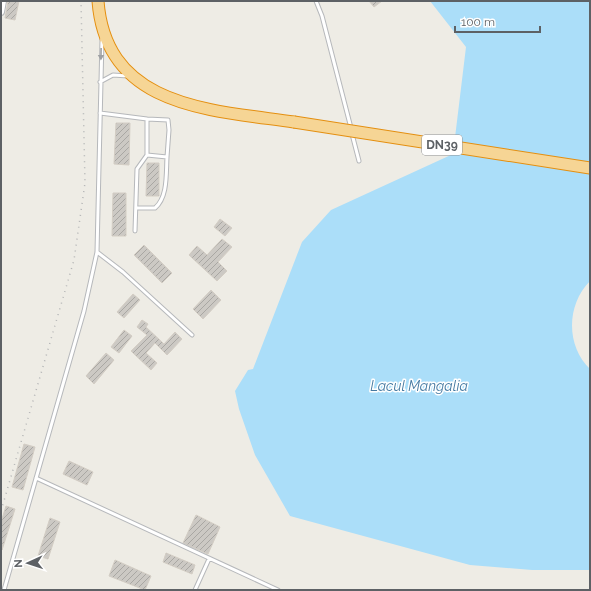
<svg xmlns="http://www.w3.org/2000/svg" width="591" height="591" font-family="Raleway,sans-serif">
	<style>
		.water { fill: #abdef9 }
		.building { fill: url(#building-hatch); stroke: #d3cdc4 }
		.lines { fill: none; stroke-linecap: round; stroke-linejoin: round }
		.lane-casing { stroke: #b6b8bb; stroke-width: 5 }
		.street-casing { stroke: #b6b8bb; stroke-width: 8 }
		.highway-casing { stroke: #e48f10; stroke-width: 13 }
		.lane { stroke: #fff; stroke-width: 3 }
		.street { stroke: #fff; stroke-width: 6 }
		.highway { stroke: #f6d595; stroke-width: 11 }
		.rail { stroke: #b3b4b5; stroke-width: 1.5; stroke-dasharray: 1 5; stroke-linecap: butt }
		.highway-bridge-casing { stroke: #e48f10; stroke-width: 13; stroke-linecap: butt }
		.highway-bridge { stroke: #f6d595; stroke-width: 11 }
		.oneway { fill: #9ea0a3 }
		.labels { text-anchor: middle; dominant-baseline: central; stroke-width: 3; stroke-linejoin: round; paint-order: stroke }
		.shield { fill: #fff; stroke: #8e9093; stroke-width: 1 }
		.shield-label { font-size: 12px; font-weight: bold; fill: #5d6165 }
		.water-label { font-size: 14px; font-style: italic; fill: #457aa2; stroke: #fff }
	</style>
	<defs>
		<pattern id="building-hatch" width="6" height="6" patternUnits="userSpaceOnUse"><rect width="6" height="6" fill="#ccc9c4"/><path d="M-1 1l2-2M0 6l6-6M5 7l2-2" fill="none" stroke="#a9a7a3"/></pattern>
	</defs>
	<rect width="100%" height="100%" fill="#eeece5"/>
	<path class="water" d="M430 1H590V281C566 305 566 346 590 369V570H532L470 565 290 516 255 455 239 409 235 391 248 370 253 369 302 242 331 210 453 154 466 47Z"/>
	<path class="building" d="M8 1H19L15 20 5 18Z
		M369 1H382L374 7Z
		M116 123H130L129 165 114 164Z
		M147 163H159V196H146Z
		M113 193H126V236H112Z
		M220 219 232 228 225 236 214 227Z
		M222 239 232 247 218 262 227 271 217 281 189 255 197 246 207 255Z
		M144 245 172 273 162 283 134 255Z
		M211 290 221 300 203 319 193 309Z
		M133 294 140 300 124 318 117 312Z
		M142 320 148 324 146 327 164 344 175 332 182 339 167 355 155 343 146 353 157 363 151 370 131 351 147 335 137 327Z
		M124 330 132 336 119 353 111 347Z
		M106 353 114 360 94 384 86 376Z
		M24 444 35 447 23 490 12 487Z
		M69 461 93 472 87 485 63 474Z
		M6 506 15 509 2 550 1 522Z
		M196 515 220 527 208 554 183 543Z
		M50 518 60 522 48 559 38 556Z
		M166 553 195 565 192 574 163 562Z
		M115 560 151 576 145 590 109 576Z"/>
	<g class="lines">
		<g class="lane-casing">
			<path id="lane" d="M316 1 322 16 351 128
				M100 82 113 75 128 76
				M100 113 147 119V155L137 169 135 231
				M147 119 168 120 169 130 167 157
				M352 134 359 161
				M136 208H155C168 197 166 174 167 157L147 155
				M97 252 123 272 192 335
				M36 478 278 590
				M4 590 84 311 97 252 102 39
				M195 590 209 559"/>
		</g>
		<g class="street-casing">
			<path id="street" d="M1 12 3 1"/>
		</g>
		<g class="highway-casing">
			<path id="highway" d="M98 1C106 108 211 110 294 122"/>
		</g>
		<use href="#lane" class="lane"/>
		<use href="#street" class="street"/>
		<use href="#highway" class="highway"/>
		<path class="rail" d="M1 511 74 260 85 183 81 1"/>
		<g class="highway-bridge-casing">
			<path id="highway-bridge" d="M294 122 590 168"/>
		</g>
		<use href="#highway-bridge" class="highway-bridge"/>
	</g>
	<defs><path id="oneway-solid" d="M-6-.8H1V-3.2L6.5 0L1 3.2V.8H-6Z"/></defs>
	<use class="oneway" href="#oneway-solid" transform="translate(101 54) rotate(91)"/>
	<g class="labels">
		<rect class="shield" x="422" y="135" width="40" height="20" rx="3"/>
		<g class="shield-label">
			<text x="442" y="145">DN39</text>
		</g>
		<g class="water-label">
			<text x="419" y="386">Lacul Mangalia</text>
		</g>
	</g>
	<rect width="591" height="591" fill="none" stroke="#5d6165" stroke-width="4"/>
	<g transform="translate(28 563) rotate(267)" stroke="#ffffff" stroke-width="3" paint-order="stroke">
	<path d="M0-3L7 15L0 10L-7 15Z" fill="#5d6165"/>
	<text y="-6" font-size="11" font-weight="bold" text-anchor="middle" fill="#5d6165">N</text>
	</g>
	<path d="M455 26v6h85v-6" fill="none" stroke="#5d6165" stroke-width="2"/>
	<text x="461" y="26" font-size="12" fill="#5d6165" stroke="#ffffff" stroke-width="3" paint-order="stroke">100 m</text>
</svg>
